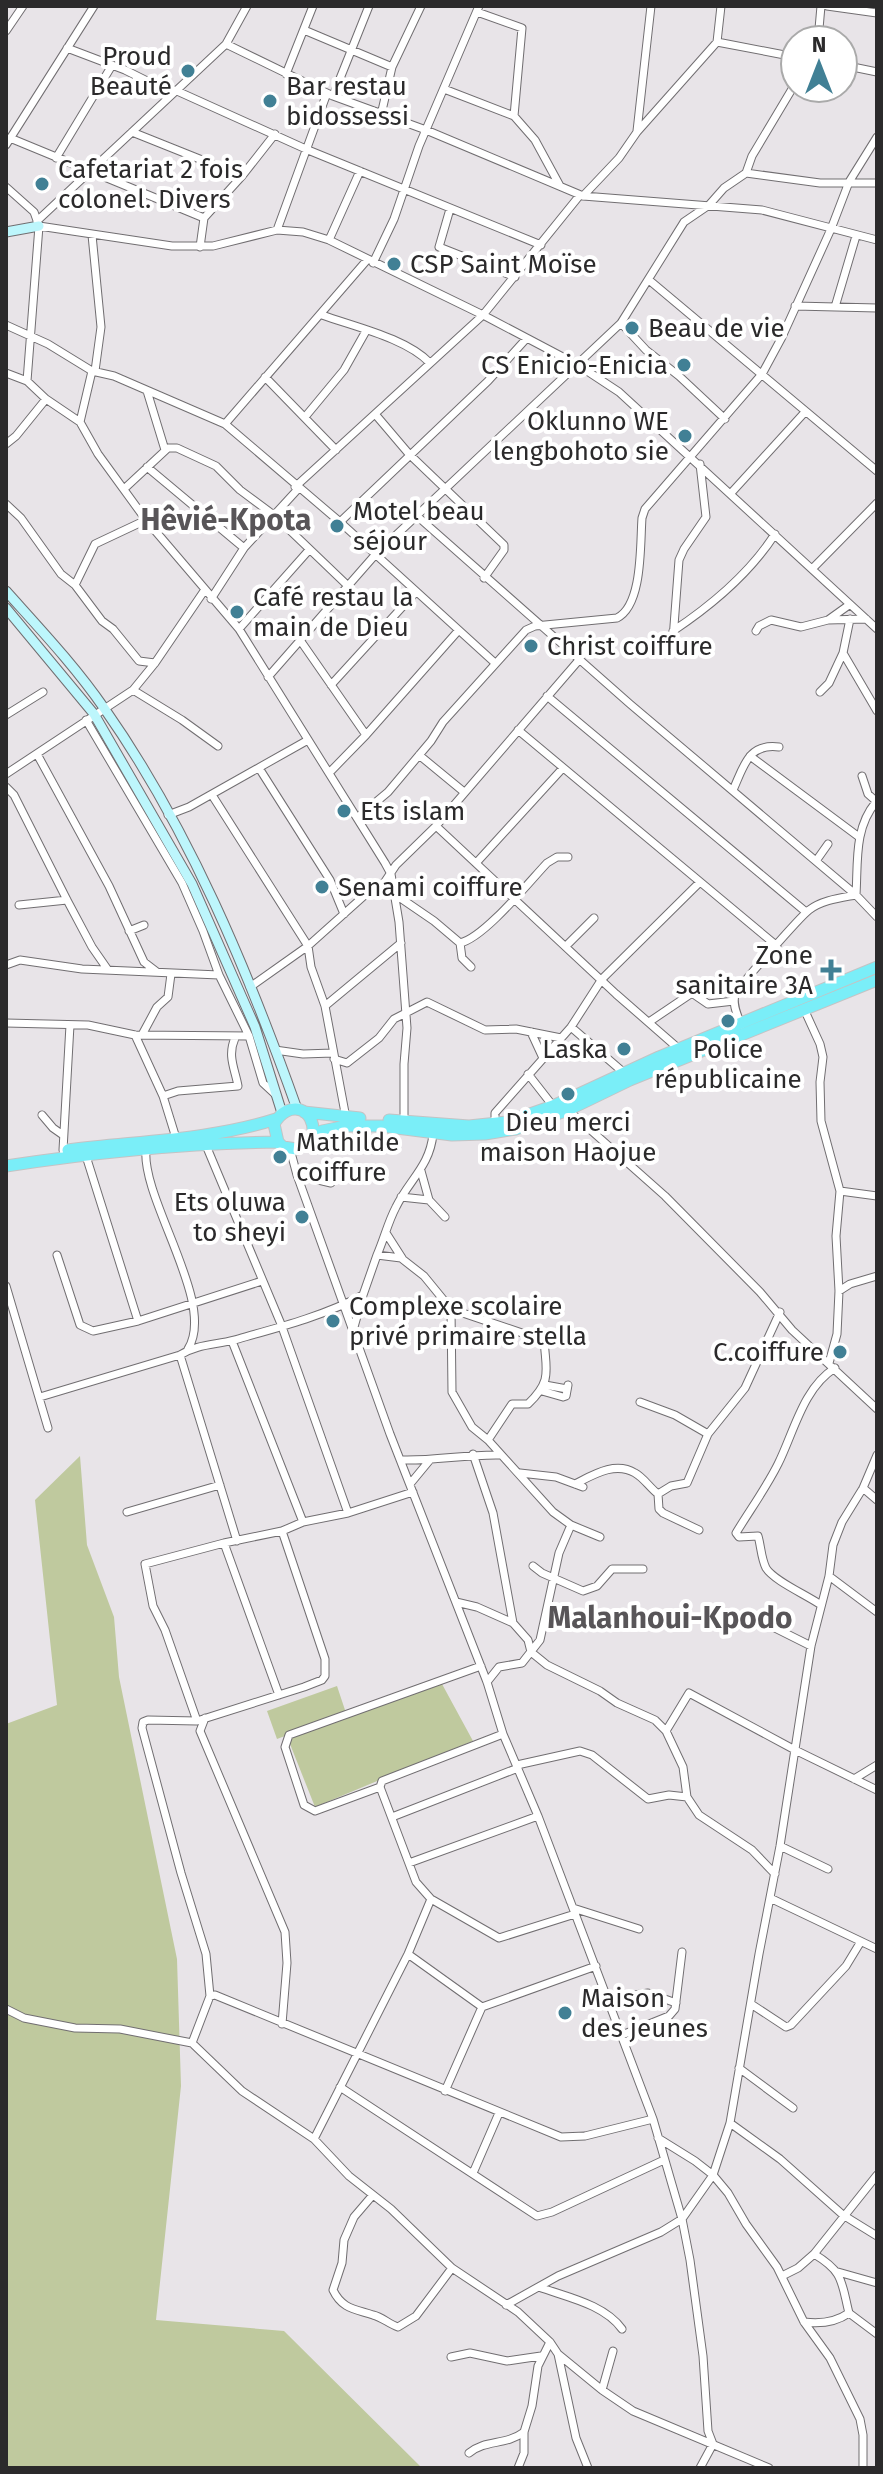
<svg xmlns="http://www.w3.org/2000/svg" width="883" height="2474" font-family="'Fira Sans',sans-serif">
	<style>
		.green { fill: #bfc99e }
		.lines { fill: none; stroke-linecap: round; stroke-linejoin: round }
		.street-casing { stroke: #716e71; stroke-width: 9 }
		.secondary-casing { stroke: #716e71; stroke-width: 11 }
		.primary-casing { stroke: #c4c3c4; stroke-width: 13 }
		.street { stroke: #fff; stroke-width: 7 }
		.secondary { stroke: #bdf6fc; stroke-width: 9 }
		.primary { stroke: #7aeef8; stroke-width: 11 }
		.poi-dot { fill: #418095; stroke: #fff; stroke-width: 3 }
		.labels { text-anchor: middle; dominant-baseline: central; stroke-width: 8; stroke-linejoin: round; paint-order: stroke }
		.poi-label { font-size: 26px; fill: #2b2a2b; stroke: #fff; text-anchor: start }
		.quarter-label { font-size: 30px; font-weight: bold; fill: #585558; stroke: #fff }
	</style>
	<rect width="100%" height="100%" fill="#e8e4e8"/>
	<path class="green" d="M80 1456 87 1545 114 1617 119 1677 177 1959 181 2086 156 2320 284 2331 422 2468H6V1724L57 1705 35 1500Z
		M442 1684 473 1741 315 1807 288 1739Z
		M337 1686 346 1713 277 1739 267 1711Z"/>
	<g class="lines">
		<g class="street-casing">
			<path id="street" d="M827 6 877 13
				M477 12 522 28 514 116
				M304 30 392 67
				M6 31 23 6
				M818 40 821 6
				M717 42 795 57
				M226 44 333 96 426 130 583 196 762 210 877 240
				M67 48 125 70 157 86 177 91 308 150 541 245
				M843 65 877 72
				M286 74 313 6
				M444 89 514 116 535 140 560 186
				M333 96 369 6
				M381 115 392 67 421 6
				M637 131 651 6
				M132 132 242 176
				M10 138 204 218
				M6 145 94 6
				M56 158 111 67
				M746 173 820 183H877
				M6 187 34 212 39 226 27 381
				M583 196 619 158 637 132 717 42 721 6
				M450 209 439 247 515 277
				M37 221 226 44 247 6
				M39 226 172 246H213L277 230 303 232 329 240 483 315 578 365 619 392 877 629
				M277 230 327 93
				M92 235 101 327 95 371
				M329 240 360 171
				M200 247 204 218 242 176 275 134
				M373 263 394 219 419 146 479 6
				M649 280 877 471
				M795 306 877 308
				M835 307 856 236
				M322 315C355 327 406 338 430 363
				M621 323 646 350 679 376 725 419
				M6 325 48 344 92 371 114 376 225 424 340 522 495 663
				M6 373 27 381 46 399 80 422 98 454 146 520 239 629 385 863 391 874 399 922 407 1028 404 1064V1121
				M265 377 336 450
				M147 391 165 450
				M375 414 409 454 504 545V550L484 578
				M305 417 344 370 366 331
				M80 422 92 371
				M225 424 367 260
				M6 444 16 436 46 399
				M147 467 244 548
				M295 487 483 315 580 195
				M124 489 168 448H177L216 466 240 490 275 516 347 585
				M732 492 805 412
				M6 504 21 518 61 574 75 585 102 621 113 629 139 661 155 663
				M417 516 630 704 856 895 877 917
				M340 522 488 381 526 339
				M813 568 877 503
				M75 585 95 544 146 520
				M211 599 244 548 298 489
				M828 620 849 605
				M239 629 309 550
				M673 631C712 605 750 573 775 534
				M756 631 759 626 771 620 801 627 828 620 866 619
				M300 640 366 735 458 631
				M672 652 679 560 684 549 706 517 700 464
				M843 653 850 619
				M268 677 375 555 621 323 684 222 709 205 724 188 746 173 752 156 795 84
				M331 685 415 593
				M133 690 182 720 218 746
				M820 692 829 683 843 653 877 711
				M547 696 806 912
				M6 715 43 692
				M86 720 182 883 203 931 219 975 249 1036 263 1083 277 1096
				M518 730 777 946
				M37 754 109 886 144 962 157 972
				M419 755 464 792
				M750 756 859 837
				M259 768 330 880 344 914
				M330 772 366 735
				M6 774 133 690 155 663 204 591
				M862 776 868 794 877 802
				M6 787 14 795 67 900 92 947 108 970
				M733 790C744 766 748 743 779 747
				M212 795 308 946 311 967 325 1006 346 1118
				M168 815 189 807 308 740
				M357 818 388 792 431 741 443 722 526 630 535 626 617 618C643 605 640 544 642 518L645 509 762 374 782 337 831 229 849 182 877 137
				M436 826 616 994 679 1049
				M816 861 828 844
				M477 862 562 769
				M396 895 434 921 460 943 462 958 471 967
				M19 905 67 900
				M129 931 144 925
				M460 943C484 938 529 882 547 863L557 857H568
				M566 946 594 918
				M6 965 20 960 82 969 219 975
				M250 987 308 946 365 895 384 883 396 865 436 826 579 660
				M325 1006 401 943
				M804 1009 820 1044 823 1057 820 1082 821 1121 840 1191 836 1236 839 1291 837 1334 829 1363
				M649 1022 692 993 708 1004 734 1001
				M6 1023 88 1025 135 1035 249 1036
				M741 1025C738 1016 732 1005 735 995 736 989 801 916 809 910 822 900 840 898 856 895 858 862 854 828 876 802
				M571 1027 623 1072
				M531 1032 543 1058
				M143 1033 157 1007 168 997 171 974
				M135 1035 163 1096 176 1138
				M275 1050 303 1054 333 1053
				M334 1059 347 1063 379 1038 394 1019 427 1002 485 1030 516 1029 561 1038
				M528 1074 553 1106
				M163 1096 178 1091 238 1086C235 1069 227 1056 235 1038
				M568 1110 665 1196 760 1292 792 1330 877 1409
				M42 1115 53 1128 63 1135
				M495 1124V1113L571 1027 602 979 700 882
				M205 1143 281 1324 348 1513
				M146 1149C141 1200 217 1303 188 1349
				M290 1149 297 1175 390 1434 487 1682 503 1734 538 1816 653 2119 682 2219 690 2260 703 2356 708 2431 713 2444 700 2468
				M63 1150 70 1025
				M86 1156 138 1321
				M421 1171 429 1200 445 1217
				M297 1175 331 1183
				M840 1191 877 1196
				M401 1197 429 1200
				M386 1233 402 1258
				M57 1255 80 1325 93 1331 138 1321 262 1281
				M377 1255C384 1239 388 1222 396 1207 409 1180 430 1166 433 1134
				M6 1286 48 1428
				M839 1291 850 1284 877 1276
				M451 1309 525 1334 544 1336C545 1370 554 1379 528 1404H512L488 1440
				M354 1327 363 1295
				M232 1341 303 1522
				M180 1355 237 1541
				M545 1385 567 1389
				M542 1391 563 1397 566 1396 568 1385
				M40 1397 180 1355C197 1344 216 1345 234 1340 277 1328 324 1316 363 1295L377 1255 401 1258 424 1276 451 1309 452 1392 472 1427 488 1440 553 1512 571 1525 600 1537
				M640 1402 675 1415 708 1434
				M473 1454 493 1513 513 1623
				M402 1460C435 1461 467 1454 501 1455
				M520 1473 556 1477 583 1487
				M410 1484 429 1461
				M575 1484C593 1475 615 1461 635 1473 643 1477 650 1488 658 1494
				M863 1488 877 1500
				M127 1512 220 1485
				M699 1530 663 1513 659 1509 658 1494 671 1486 687 1483 708 1434 745 1388 780 1312
				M224 1543 279 1695
				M533 1566 542 1573 583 1591 597 1586 612 1569H643
				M829 1576 877 1612
				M456 1602 477 1607 513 1623 528 1640 531 1652 547 1665 600 1691 617 1703 655 1720 666 1731 689 1693 795 1750 877 1790
				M821 1605C807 1595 774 1581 766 1568 761 1558 761 1546 758 1536L739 1537 736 1533C750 1510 766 1488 778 1464 794 1432 803 1388 835 1368
				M747 1614 811 1646
				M481 1666 289 1735 285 1747 304 1805 315 1811 380 1787 382 1781 503 1734
				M487 1682 499 1667 522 1663 540 1640 559 1553 571 1525
				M205 1718 200 1731 285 1932 287 1963 282 2024
				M197 1721 165 1630 153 1606 145 1564 224 1543 282 1531 303 1522 348 1513 413 1492
				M666 1731 683 1767 687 1797 699 1815 752 1850 775 1874
				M517 1765 580 1751 592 1755 648 1799 669 1795 687 1797
				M854 1779 877 1765
				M380 1787 416 1882 431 1899 499 1938 575 1914
				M392 1817 518 1768
				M780 1846 828 1869
				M409 1863 538 1816
				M770 1898 877 1949
				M573 1908 639 1929
				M408 1954 482 2007
				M210 1996 215 1995 561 2137 585 2136 653 2119
				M609 1999 648 1993 676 2003
				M751 2004 786 2027 791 2025 846 1966 860 1943
				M6 2009 24 2018 75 2028 120 2029 192 2043 242 2091 314 2139 349 2176 391 2209 452 2268 518 2312 550 2342 558 2354 602 2390 633 2411 769 2468
				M622 2035 669 2016 675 2009 682 1952
				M192 2043 210 1996 206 1954 181 1873 142 1728 143 1722 148 1720 197 1721 304 1687 322 1680 325 1676V1659L282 1531
				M739 2068 793 2108
				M340 2087 537 2216 552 2212 664 2160
				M445 2091 482 2007 596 1966
				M730 2123 780 2159 843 2215 877 2236
				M658 2138 695 2161 713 2175 728 2193 746 2224 777 2267 804 2322 830 2358 860 2419 863 2435V2468
				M314 2139 408 1954 431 1899
				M473 2173 499 2113
				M372 2196 354 2217 344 2240 342 2263 333 2290C342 2309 355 2309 373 2315 382 2317 389 2324 398 2327L416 2316 452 2268
				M814 2254C844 2272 841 2281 849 2313L877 2334
				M838 2272 877 2283
				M782 2276 798 2268 814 2254 877 2175
				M539 2287C566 2297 604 2304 622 2329
				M506 2305 558 2276 661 2232 682 2219 713 2175 730 2123 759 1954 780 1846 811 1646 829 1576 833 1545 842 1522 863 1488 877 1455
				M804 2322C819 2324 836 2322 849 2313
				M558 2354 576 2438 588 2468
				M451 2357 470 2353 507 2361 541 2356
				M602 2390 613 2351
				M469 2453C486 2439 505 2446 524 2432
				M518 2468 524 2453V2432L532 2406 538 2366 550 2342"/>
		</g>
		<g class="secondary-casing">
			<path id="secondary" d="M6 232 39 226
				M6 591C40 629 75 666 104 708 189 829 248 971 297 1109
				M6 608 94 714 192 884 255 1027 282 1113"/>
		</g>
		<g class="primary-casing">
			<path id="primary" d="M304 1112 360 1118
				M389 1120 469 1126 507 1122 553 1106 659 1057 877 967
				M278 1142 274 1124C288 1099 316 1107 313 1136
				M68 1150C137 1141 210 1140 276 1119
				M6 1166C96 1152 187 1143 278 1142L283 1147 297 1149 322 1131 346 1126H381L452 1135 485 1134 516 1129 568 1110 630 1080 877 980"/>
		</g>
		<use href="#street" class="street"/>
		<use href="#secondary" class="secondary"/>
		<use href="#primary" class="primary"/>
	</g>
	<g class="poi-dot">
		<circle cx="188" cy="71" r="8"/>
		<circle cx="270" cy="101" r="8"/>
		<circle cx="42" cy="184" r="8"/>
		<circle cx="394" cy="264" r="8"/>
		<circle cx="632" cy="328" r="8"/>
		<circle cx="684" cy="365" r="8"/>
		<circle cx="685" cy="436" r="8"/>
		<circle cx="337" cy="526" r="8"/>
		<circle cx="237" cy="612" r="8"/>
		<circle cx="531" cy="646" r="8"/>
		<circle cx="344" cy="811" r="8"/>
		<circle cx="322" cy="887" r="8"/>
		<path d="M827 958h8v8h8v8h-8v8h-8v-8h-8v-8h8z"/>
		<circle cx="728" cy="1021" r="8"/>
		<circle cx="624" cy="1049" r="8"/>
		<circle cx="568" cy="1094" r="8"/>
		<circle cx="280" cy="1157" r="8"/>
		<circle cx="302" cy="1217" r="8"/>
		<circle cx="333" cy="1321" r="8"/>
		<circle cx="840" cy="1352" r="8"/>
		<circle cx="565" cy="2013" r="8"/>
	</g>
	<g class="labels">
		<g class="poi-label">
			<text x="172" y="56" text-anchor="end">Proud<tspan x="172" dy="30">Beauté</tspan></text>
			<text x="286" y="86">Bar restau<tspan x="286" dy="30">bidossessi</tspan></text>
			<text x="58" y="169">Cafetariat 2 fois<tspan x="58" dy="30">colonel. Divers</tspan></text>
			<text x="410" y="264">CSP Saint Moïse</text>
			<text x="648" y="328">Beau de vie</text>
			<text x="668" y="365" text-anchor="end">CS Enicio-Enicia</text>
			<text x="669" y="421" text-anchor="end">Oklunno WE<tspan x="669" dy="30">lengbohoto sie</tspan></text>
			<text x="353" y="511">Motel beau<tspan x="353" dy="30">séjour</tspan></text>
			<text x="253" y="597">Café restau la<tspan x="253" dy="30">main de Dieu</tspan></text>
			<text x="547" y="646">Christ coiffure</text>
			<text x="360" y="811">Ets islam</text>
			<text x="338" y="887">Senami coiffure</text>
			<text x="813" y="955" text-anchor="end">Zone<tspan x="813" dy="30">sanitaire 3A</tspan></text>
			<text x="608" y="1049" text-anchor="end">Laska</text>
			<text x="728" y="1049" text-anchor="middle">Police<tspan x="728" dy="30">républicaine</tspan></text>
			<text x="568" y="1122" text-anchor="middle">Dieu merci<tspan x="568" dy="30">maison Haojue</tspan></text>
			<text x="296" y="1142">Mathilde<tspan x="296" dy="30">coiffure</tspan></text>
			<text x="286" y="1202" text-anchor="end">Ets oluwa<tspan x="286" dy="30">to sheyi</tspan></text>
			<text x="349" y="1306">Complexe scolaire<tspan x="349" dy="30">privé primaire stella</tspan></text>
			<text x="824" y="1352" text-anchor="end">C.coiffure</text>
			<text x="581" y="1998">Maison<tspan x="581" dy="30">des jeunes</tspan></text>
		</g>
		<g class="quarter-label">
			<text x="226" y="520">Hêvié-Kpota</text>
			<text x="670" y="1618">Malanhoui-Kpodo</text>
		</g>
	</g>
	<rect width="883" height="2474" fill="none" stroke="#2b2a2b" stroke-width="16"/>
	<g transform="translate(819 64)"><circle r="38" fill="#ffffff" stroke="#aaaaaa" stroke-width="2"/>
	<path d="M0-6L14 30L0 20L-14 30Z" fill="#418095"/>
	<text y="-12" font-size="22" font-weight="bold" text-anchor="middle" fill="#2b2a2b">N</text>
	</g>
</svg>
